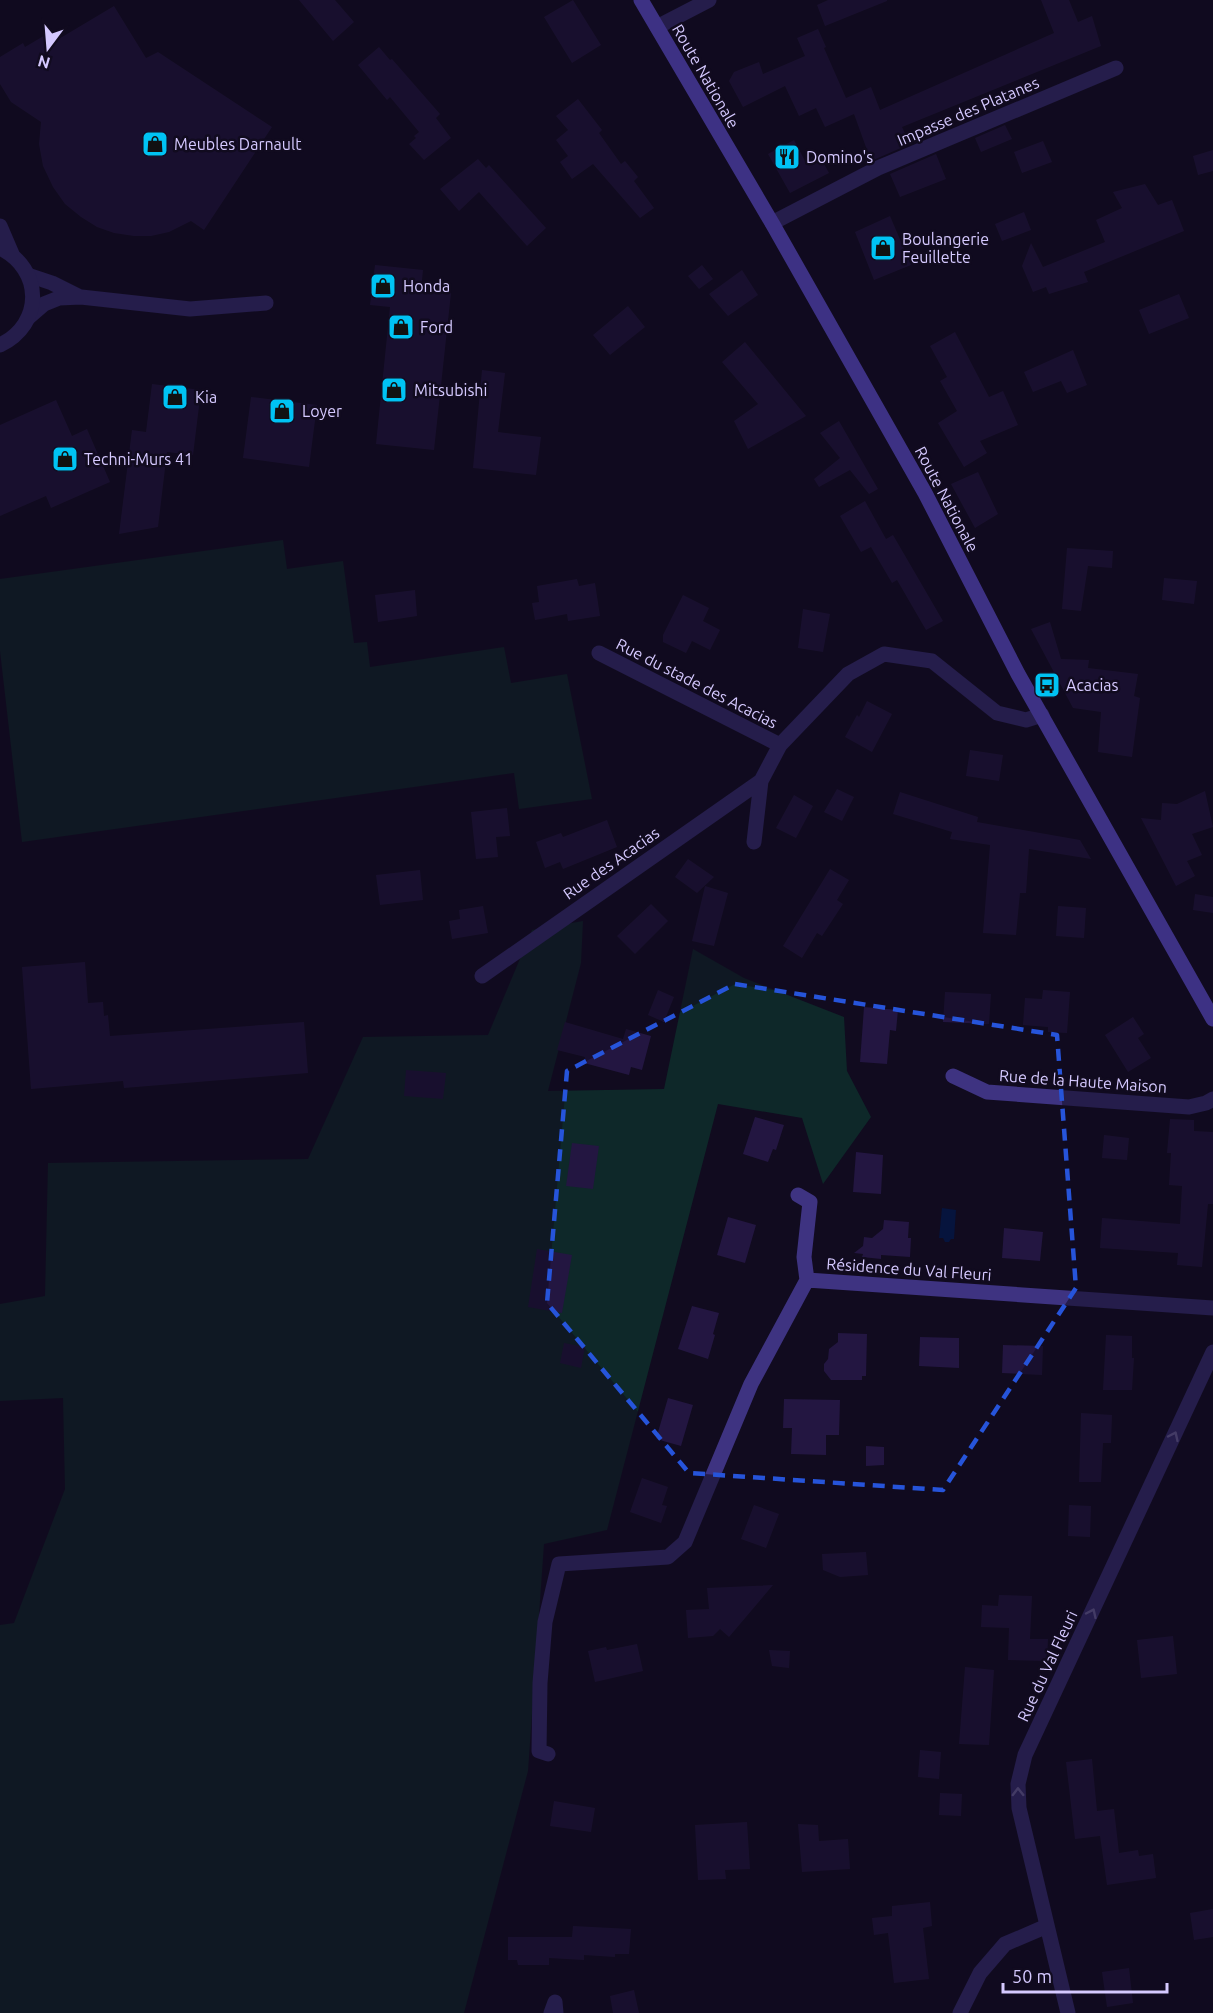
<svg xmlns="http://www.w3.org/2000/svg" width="1213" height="2013" font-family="Ubuntu,sans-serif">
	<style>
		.green { fill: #0e2829 }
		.water { fill: #06143d }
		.building { fill: #231641 }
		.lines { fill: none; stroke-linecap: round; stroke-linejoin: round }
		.minor { stroke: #3e3381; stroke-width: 15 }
		.tertiary { stroke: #3e3381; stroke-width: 15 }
		.secondary { stroke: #7460ff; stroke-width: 15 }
		.oneway { stroke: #8276ba }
		.marked { fill: none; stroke: #2654da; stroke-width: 4.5; stroke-dasharray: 12 8; stroke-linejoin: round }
		.labels { text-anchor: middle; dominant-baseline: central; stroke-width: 5; stroke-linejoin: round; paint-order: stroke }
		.street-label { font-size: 16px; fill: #d5c9ff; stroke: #110b1f }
		.poi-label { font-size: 16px; fill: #d5c9ff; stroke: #110b1f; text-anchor: start }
	</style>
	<rect width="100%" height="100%" fill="#110b1f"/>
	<path class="green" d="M283 540 287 569 343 561 354 643 367 642 370 667 504 647 511 683 567 674 592 799 519 809 514 773 22 842 0 651V579Z
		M583 921 581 963 548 1091 664 1089 693 949 744 978 844 1017 847 1071 871 1117 823 1184 802 1118 718 1104 607 1530 544 1544 528 1771 464 2013H0V1625L14 1623 65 1489 63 1398 0 1401V1304L45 1296 48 1163 308 1159 363 1037 488 1035 532 930Z"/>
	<path class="water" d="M942 1208 956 1210 954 1239H951L949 1242H945L943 1238H939Z"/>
	<path class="building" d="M299 0H335L354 22 333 41Z
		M573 0 601 45 572 63 544 17Z
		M828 0H887V1L825 26 817 5Z
		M1041 0H1069L1078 22 1092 16 1101 46 902 127 910 144 871 161 854 114 825 127 816 108 799 116 785 86 743 107 729 81 734 72 759 62 763 74 805 56 797 38 818 29 826 47 824 48 846 98 871 87 880 110 1054 33Z
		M114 6 146 58 158 52 272 127 204 230 191 221 169 232 151 236H134L114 233 97 227 81 217 65 204 53 187 43 166 39 144 41 122 11 102 0 84V57L23 43 25 47 52 31 57 40Z
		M379 47 390 60 392 59 440 114 436 118 451 138 424 160 409 144 416 138 414 136 419 132 390 97 387 100 358 65Z
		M578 99 602 130 599 133 621 164 625 161 638 177 634 181 654 208 640 218 593 164 572 179 560 162 568 156 556 140 568 130 556 116Z
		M1005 125 1012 139 981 152 975 138Z
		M794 140 805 161 818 153 829 173 790 193 768 154Z
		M1043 141 1052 162 1022 173 1014 152Z
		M1213 150V171L1198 175 1193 156Z
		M936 154 946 179 900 197 890 174Z
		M478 159 486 168 489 165 546 228 527 246 479 192 459 211 440 189Z
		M1145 184 1158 205 1172 200 1184 231 1084 272 1088 282 1049 294 1046 287 1033 292 1022 266 1031 243 1043 267 1105 242 1096 220 1122 208 1113 192Z
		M1024 212 1031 230 1002 241 995 224Z
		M890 216 911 265 874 280 855 232Z
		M375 265 423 270 421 290 451 293 434 450 376 444 390 307 370 305Z
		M702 265 713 279 699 289 688 276Z
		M742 270 758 295 728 316 709 294Z
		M1179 294 1189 318 1149 334 1139 310Z
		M628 306 645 327 610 355 593 335Z
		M955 332 989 397 1003 391 1018 425 980 441 987 453 964 467 938 423 957 411 940 381 947 377 930 346Z
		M745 342 806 416 748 449 734 421 758 404 722 362Z
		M1073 350 1087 385 1067 393 1061 381 1033 392 1024 372Z
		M482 370 505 373 498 432 541 437 536 475 473 468Z
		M152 384 201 390 193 455 167 452 158 527 119 534 132 430 146 432Z
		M251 397 317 405 309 467 243 458Z
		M56 400 72 436 87 429 110 482 51 508 46 496 0 516V425Z
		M839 421 878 489 869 494 850 470 819 487 814 479 840 458 820 433Z
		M978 472 998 514 975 528 951 484Z
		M865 501 886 539 893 535 943 621 926 630 897 580 892 583 871 547 861 552 840 516Z
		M1067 548 1113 551 1112 568 1088 566 1081 611 1062 609Z
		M1164 578 1197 581 1194 604 1162 600Z
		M577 579 579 586 595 583 600 616 568 621 567 614 535 620 532 603 539 602 537 586Z
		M415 590 417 616 378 622 375 595Z
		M683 595 709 608 703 621 720 630 710 650 692 641 686 653 663 642V635Z
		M803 609 830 614 823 652 798 648Z
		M1050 622 1061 659 1089 660 1088 668 1138 674 1134 696 1140 698 1132 757 1098 752 1101 712 1073 708 1031 629Z
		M867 701 892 714 872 752 845 737 857 715 859 717Z
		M970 750 1003 755 999 781 966 776Z
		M837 789 854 797 842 821 824 812Z
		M1205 791 1213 827 1192 834 1202 855 1187 861 1195 876 1176 886 1141 818 1161 820 1162 803 1177 804Z
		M900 792 978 817 977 822 1080 840 1091 859 1029 849 1026 893H1020L1016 935 983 933 990 845 950 839 952 832 893 814Z
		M794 795 813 806 796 838 776 828Z
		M507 808 510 836 496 837 498 857 476 859 471 812Z
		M607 820 617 847 563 869 560 862 545 868 536 842 561 833 563 837Z
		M688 859 714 877 697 893 675 877Z
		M830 869 849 880 837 900 843 904 822 936 817 933 802 958 783 946Z
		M420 870 423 900 380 905 376 875Z
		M705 886 728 893 714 946 692 941Z
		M1195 894 1213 897V913L1193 910Z
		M651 904 668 921 635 954 617 936Z
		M483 906 488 933 452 939 449 921 460 919 459 910Z
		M1058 906 1086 908 1084 938 1056 936Z
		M85 962 88 1003 103 1002 104 1016 108 1015 110 1036 304 1022 308 1073 124 1088 123 1081 31 1089 22 967Z
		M658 990 674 997 664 1022 648 1015Z
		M1043 990 1070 992 1067 1033 1048 1032V1027L1023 1025 1025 998 1042 999Z
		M945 992 991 994 989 1024 943 1022Z
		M864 1007 898 1010 896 1031 890 1030 887 1064 860 1062Z
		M1133 1017 1144 1034 1138 1038 1151 1058 1128 1072 1105 1035Z
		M565 1022 623 1039 626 1029 651 1036 642 1070 631 1067 629 1075 584 1063 585 1057 557 1050Z
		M406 1070 446 1073 443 1099 404 1096Z
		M755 1117 784 1125 776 1150 773 1149 768 1162 743 1154Z
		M1170 1119 1194 1120V1131L1213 1132V1204H1208L1202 1267 1177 1265 1178 1253 1100 1248 1102 1218 1180 1224 1182 1186 1169 1185 1171 1153H1167Z
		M1104 1135 1129 1138 1127 1160 1102 1158Z
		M572 1143 599 1146 593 1189 566 1186Z
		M856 1152 883 1155 881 1194 853 1192Z
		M728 1217 756 1225 745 1263 717 1255Z
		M884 1220 909 1222 908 1238H911L910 1257 881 1255V1259L862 1257 863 1254 854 1253 863 1246 864 1237 872 1238 883 1229Z
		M1004 1228 1043 1232 1040 1261 1002 1258Z
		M537 1249 572 1255 562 1313 528 1307Z
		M692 1306 719 1313 713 1334 715 1335 708 1359 678 1349Z
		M838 1333 867 1334 866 1376H862V1380H831L824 1371V1364L828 1359 829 1349 838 1342Z
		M1106 1335 1132 1336V1358H1134L1132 1390H1103Z
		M920 1337 959 1338V1368L919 1366Z
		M564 1343 585 1347 581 1368 560 1363Z
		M1003 1345 1043 1346 1042 1375 1002 1373Z
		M668 1398 693 1405 681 1446 656 1439Z
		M784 1399 840 1400 839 1435H826V1455L791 1454 792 1428H783Z
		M1081 1413 1112 1415 1111 1443H1103L1101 1482H1079Z
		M866 1446 884 1447V1465L866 1466Z
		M642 1478 668 1487 662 1505 667 1506 661 1523 630 1512Z
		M754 1505 779 1514 766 1548 741 1539Z
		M1069 1505 1091 1506 1090 1537 1068 1536Z
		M866 1552 868 1575 840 1577 823 1570 822 1554Z
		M773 1585 729 1637 720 1629 713 1636 688 1638 686 1610 709 1609 707 1588Z
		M999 1595 1032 1596 1030 1639H1048L1047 1661 1008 1660 1009 1628 981 1627 982 1605 998 1606Z
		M1173 1636 1177 1674 1141 1678 1137 1640Z
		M637 1644 643 1671 595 1682 588 1651 606 1647 607 1650Z
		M769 1650 790 1651 789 1668 772 1666Z
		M965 1667 994 1670 989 1745 959 1744Z
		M920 1750 941 1752 939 1779 918 1777Z
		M1092 1759 1097 1811 1114 1809 1119 1853 1138 1850 1139 1856 1153 1854 1156 1878 1107 1885 1100 1836 1075 1839 1066 1762Z
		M940 1793 962 1794 961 1816 939 1815Z
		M554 1801 595 1808 591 1832 550 1826Z
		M747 1822 750 1869 725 1870 726 1879 698 1880 695 1825Z
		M798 1824 818 1825 819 1841 848 1839 850 1869 802 1872Z
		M930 1902 932 1926 923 1928 929 1979 894 1983 888 1933 874 1935 872 1918 892 1916V1906Z
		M1213 1909V1937L1194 1940 1190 1913Z
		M573 1926 631 1929 629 1954H615V1957L584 1955V1960L549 1958V1965H518L517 1960H508V1937H572Z
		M1129 1968 1133 2003 1107 2007 1102 1972Z
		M634 1990 639 2013H613L610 1996Z"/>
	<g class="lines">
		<path class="minor" d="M657 27 709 0
			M772 223 878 168 1116 68
			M28 275 52 283 78 296
			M29 317 44 304 59 298 81 297 190 309 266 303
			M599 653 780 745
			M754 842 761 781 780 745 848 674 884 654 932 661 997 713 1026 720 1042 715
			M482 976 761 781
			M953 1076 987 1092 1189 1107 1206 1103 1213 1099
			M798 1195 810 1202 804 1257 807 1280
			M548 1754 539 1751 540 1683 545 1622 559 1564 668 1557 685 1542 751 1384 807 1280 1213 1308
			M551 2013 555 2002 556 2013
			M960 2013 980 1973 1005 1944 1047 1926
			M1068 2013 1019 1808 1018 1784 1025 1755 1213 1352"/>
		<path class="tertiary" d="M0 226 12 254
			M0 248C43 269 44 324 0 345"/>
		<path class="secondary" d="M641 0 772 223 925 493 1018 674 1213 1019"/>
	</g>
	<defs><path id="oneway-chevron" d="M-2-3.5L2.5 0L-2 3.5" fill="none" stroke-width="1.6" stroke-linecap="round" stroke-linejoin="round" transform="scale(1.5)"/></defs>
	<g class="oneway">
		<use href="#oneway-chevron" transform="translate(1174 1436) rotate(-65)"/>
		<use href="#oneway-chevron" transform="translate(1092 1613) rotate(-65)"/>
		<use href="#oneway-chevron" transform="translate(1018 1792) rotate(-91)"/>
	</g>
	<path d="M0 0H1213V2013H0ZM735 984 1057 1035 1076 1288 943 1490 689 1473 547 1303 567 1071Z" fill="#110b1f" fill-opacity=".55" fill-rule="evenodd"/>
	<path class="marked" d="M735 984 1057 1035 1076 1288 943 1490 689 1473 547 1303 567 1071Z"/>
	<defs>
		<g id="shop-square" transform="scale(1.35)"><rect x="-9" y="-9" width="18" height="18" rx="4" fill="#00c3f4" stroke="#110b1f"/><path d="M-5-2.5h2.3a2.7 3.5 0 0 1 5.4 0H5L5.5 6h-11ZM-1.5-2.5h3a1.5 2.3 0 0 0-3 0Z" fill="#111"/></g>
		<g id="restaurant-square" transform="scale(1.35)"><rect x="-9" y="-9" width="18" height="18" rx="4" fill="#00c3f4" stroke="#110b1f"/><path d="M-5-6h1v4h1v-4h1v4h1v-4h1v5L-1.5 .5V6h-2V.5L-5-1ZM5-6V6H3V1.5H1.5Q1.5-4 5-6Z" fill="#111"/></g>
		<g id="bus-square" transform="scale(1.35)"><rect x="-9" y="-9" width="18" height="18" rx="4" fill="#00c3f4" stroke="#110b1f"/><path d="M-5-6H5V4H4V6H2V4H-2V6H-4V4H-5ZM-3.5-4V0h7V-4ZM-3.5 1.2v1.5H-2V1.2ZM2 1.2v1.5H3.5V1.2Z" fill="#111"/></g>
	</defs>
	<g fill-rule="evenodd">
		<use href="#shop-square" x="155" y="144"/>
		<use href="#restaurant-square" x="787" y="157"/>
		<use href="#shop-square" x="883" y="248"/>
		<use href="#shop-square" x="383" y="286"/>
		<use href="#shop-square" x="401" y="327"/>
		<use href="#shop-square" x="394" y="390"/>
		<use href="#shop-square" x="175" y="397"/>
		<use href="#shop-square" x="282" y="411"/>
		<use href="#shop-square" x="65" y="459"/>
		<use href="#bus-square" x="1047" y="685"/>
	</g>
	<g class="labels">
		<g class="street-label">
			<text transform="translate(706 76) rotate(60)">Route Nationale</text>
			<text transform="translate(968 111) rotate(-23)">Impasse des Platanes</text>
			<text transform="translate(947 499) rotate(62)">Route Nationale</text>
			<text transform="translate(697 683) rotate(27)">Rue du stade des Acacias</text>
			<text transform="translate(611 863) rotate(-35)">Rue des Acacias</text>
			<text transform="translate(1083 1081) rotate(4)">Rue de la Haute Maison</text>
			<text transform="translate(909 1269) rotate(4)">Résidence du Val Fleuri</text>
			<text transform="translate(1047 1666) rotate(-65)">Rue du Val Fleuri</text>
		</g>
		<g class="poi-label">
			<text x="174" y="144">Meubles Darnault</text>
			<text x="806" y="157">Domino's</text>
			<text x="902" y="239">Boulangerie<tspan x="902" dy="18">Feuillette</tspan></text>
			<text x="403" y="286">Honda</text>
			<text x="420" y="327">Ford</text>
			<text x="414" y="390">Mitsubishi</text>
			<text x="195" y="397">Kia</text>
			<text x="302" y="411">Loyer</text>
			<text x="84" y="459">Techni-Murs 41</text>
			<text x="1066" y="685">Acacias</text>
		</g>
	</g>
	<g transform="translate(48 48) rotate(196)" stroke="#110b1f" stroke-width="4.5" paint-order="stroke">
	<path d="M0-4.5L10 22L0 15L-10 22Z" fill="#d5c9ff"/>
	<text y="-9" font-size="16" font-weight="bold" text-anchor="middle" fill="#d5c9ff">N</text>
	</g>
	<path d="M1003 1983v9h164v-9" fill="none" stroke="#d5c9ff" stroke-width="3"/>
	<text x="1012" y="1983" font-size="18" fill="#d5c9ff" stroke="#110b1f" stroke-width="4.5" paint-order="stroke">50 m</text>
</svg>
